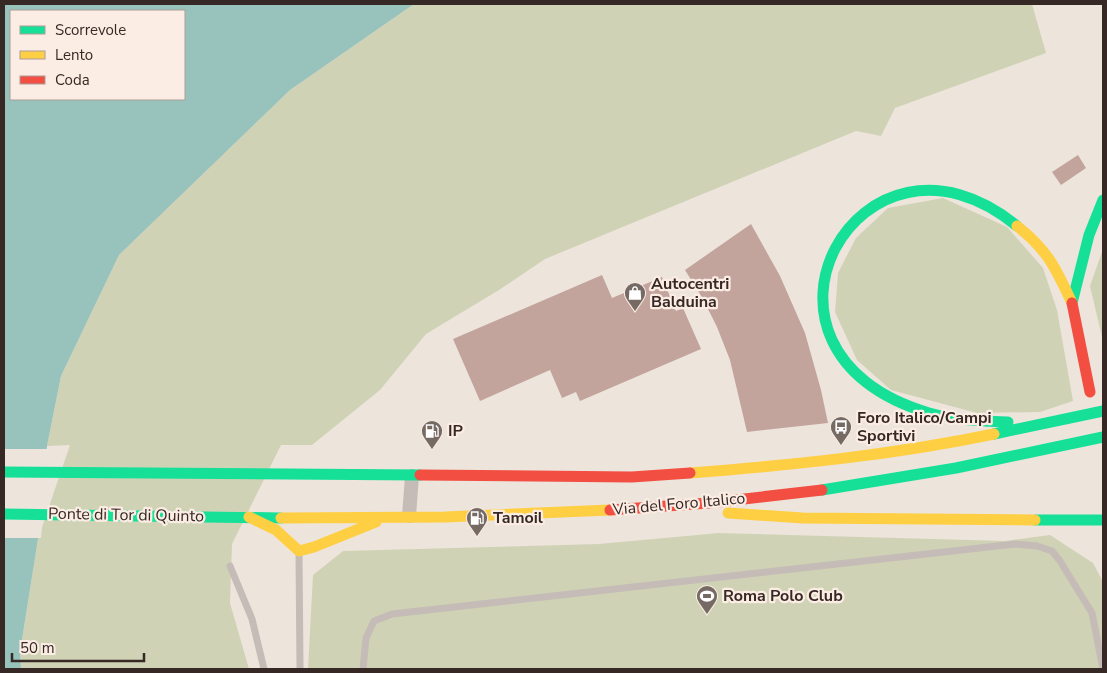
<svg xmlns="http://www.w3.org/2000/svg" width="1107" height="673" font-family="'Nunito Sans',sans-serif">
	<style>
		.green { fill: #d0d2b5 }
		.water { fill: #98c2bc; fill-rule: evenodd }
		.pier { fill: #ede4dc }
		.building { fill: #c2a49c }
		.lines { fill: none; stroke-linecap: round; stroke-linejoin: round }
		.lane { stroke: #c5bcb7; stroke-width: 7 }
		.street { stroke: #c5bcb7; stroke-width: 14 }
		.fast { stroke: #16e098; stroke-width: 11 }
		.slow { stroke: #ffcf43; stroke-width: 11 }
		.jam { stroke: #f24e42; stroke-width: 11 }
		.labels { text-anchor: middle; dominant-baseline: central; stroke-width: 4.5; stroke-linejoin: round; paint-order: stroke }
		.poi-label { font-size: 16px; font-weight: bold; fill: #362825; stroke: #fbede3; text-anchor: start }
		.street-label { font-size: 16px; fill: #362825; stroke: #fbede3 }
	</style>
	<rect width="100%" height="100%" fill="#ede4dc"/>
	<path class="green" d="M414 4H1032L1046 53 895 108 881 136 856 131 545 259 499 290 426 334 380 390 312 445H281L232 544 230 603 249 669H21L20 652 38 539 70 445 47 446 61 376 119 255 290 90Z
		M943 198 1007 227 1043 268 1057 310 1073 401 1040 412 977 413 891 390 857 360 835 312 838 273 856 238 888 208Z
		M1103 249V341L1090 286Z
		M719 533 1005 541 1050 535 1093 563 1103 582V669H308L313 575 343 551 599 544Z"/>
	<path class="water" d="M4 4H414L290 90 119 255 61 376 47 446 38 539 20 652 21 669H4ZM11 11H184V99H11Z"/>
	<path class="pier" d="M4 449H49L41 538H4Z"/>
	<path class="building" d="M1078 155 1086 168 1061 185 1052 172Z
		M751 224 780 276 805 333 821 390 828 423 747 432 730 360 717 327 703 299 685 270Z
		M602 275 612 298 662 277 676 311 683 308 701 349 580 401 576 392 562 398 550 370 480 401 453 339Z"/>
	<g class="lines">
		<path class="lane" d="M299 554 300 669
			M230 566 252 619 264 669
			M363 669 366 638 374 621 392 614 1015 544 1037 546 1052 551 1060 561 1092 613 1103 669"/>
		<path class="street" d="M409 516 412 476"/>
		<path class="fast" d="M1072 303 1089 235 1103 200
			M1008 422C982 421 954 420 929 413 718 351 861 98 1017 226
			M994 434 1103 411
			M4 472 420 475
			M822 490 956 468 1103 437
			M4 514 281 518
			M1035 520H1103"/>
		<path class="slow" d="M1017 226C1048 250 1056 269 1072 303
			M690 473C792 465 893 455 994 434
			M728 513 803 518 1035 520
			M249 517 276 530 299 551 314 547 376 522
			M281 518 445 517 610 510"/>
		<path class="jam" d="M1072 303 1090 392
			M420 475 632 477 690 473
			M610 510 709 503 822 490"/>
	</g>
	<defs>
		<g id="shop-pin" transform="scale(1.125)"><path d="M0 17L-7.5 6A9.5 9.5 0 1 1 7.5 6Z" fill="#766a65" stroke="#fbede3"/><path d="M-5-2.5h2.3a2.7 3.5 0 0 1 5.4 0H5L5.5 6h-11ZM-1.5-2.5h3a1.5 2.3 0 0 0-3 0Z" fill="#fff"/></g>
		<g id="bus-pin" transform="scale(1.125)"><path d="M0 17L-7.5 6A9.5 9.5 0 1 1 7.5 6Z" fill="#766a65" stroke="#fbede3"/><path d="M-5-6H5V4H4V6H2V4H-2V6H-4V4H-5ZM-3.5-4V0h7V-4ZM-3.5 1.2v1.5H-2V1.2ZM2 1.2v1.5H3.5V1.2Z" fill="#fff"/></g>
		<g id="fuel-pin" transform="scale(1.125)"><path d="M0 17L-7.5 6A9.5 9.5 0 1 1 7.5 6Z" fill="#766a65" stroke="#fbede3"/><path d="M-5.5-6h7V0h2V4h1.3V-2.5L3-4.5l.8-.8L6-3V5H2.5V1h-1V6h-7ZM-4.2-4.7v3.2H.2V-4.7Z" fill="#fff"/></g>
		<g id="stadium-pin" transform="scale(1.125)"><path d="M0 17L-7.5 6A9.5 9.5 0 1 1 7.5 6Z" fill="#766a65" stroke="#fbede3"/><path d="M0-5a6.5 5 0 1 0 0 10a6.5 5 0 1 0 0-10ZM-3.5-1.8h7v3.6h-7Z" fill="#fff"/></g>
	</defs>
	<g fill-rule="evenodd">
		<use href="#shop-pin" x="635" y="293"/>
		<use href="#bus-pin" x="841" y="427"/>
		<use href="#fuel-pin" x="432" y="431"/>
		<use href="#fuel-pin" x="477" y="518"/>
		<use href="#stadium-pin" x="707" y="596"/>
	</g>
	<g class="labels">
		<g class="poi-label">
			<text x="651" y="284">Autocentri<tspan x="651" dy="18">Balduina</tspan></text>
			<text x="857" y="418">Foro Italico/Campi<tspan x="857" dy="18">Sportivi</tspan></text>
			<text x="448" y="431">IP</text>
			<text x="493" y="518">Tamoil</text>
			<text x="723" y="596">Roma Polo Club</text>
		</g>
		<g class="street-label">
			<text transform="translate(679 504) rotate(-5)">Via del Foro Italico</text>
			<text transform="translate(126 515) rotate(1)">Ponte di Tor di Quinto</text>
		</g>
	</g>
	<rect width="1107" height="673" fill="none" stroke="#362825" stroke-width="10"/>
	<rect x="10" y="10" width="175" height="90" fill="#fbede3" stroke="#ac9e97"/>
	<rect x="20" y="26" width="25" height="8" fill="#16e098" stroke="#ac9e97"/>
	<text x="55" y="35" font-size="15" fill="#362825">Scorrevole</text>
	<rect x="20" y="51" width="25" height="8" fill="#ffcf43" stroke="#ac9e97"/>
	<text x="55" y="60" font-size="15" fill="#362825">Lento</text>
	<rect x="20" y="76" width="25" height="8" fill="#f24e42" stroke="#ac9e97"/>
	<text x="55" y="85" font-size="15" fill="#362825">Coda</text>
	<path d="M12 653v8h132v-8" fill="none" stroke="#362825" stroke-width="2.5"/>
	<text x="20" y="653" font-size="15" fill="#362825" stroke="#fbede3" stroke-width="4" paint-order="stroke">50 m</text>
</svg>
